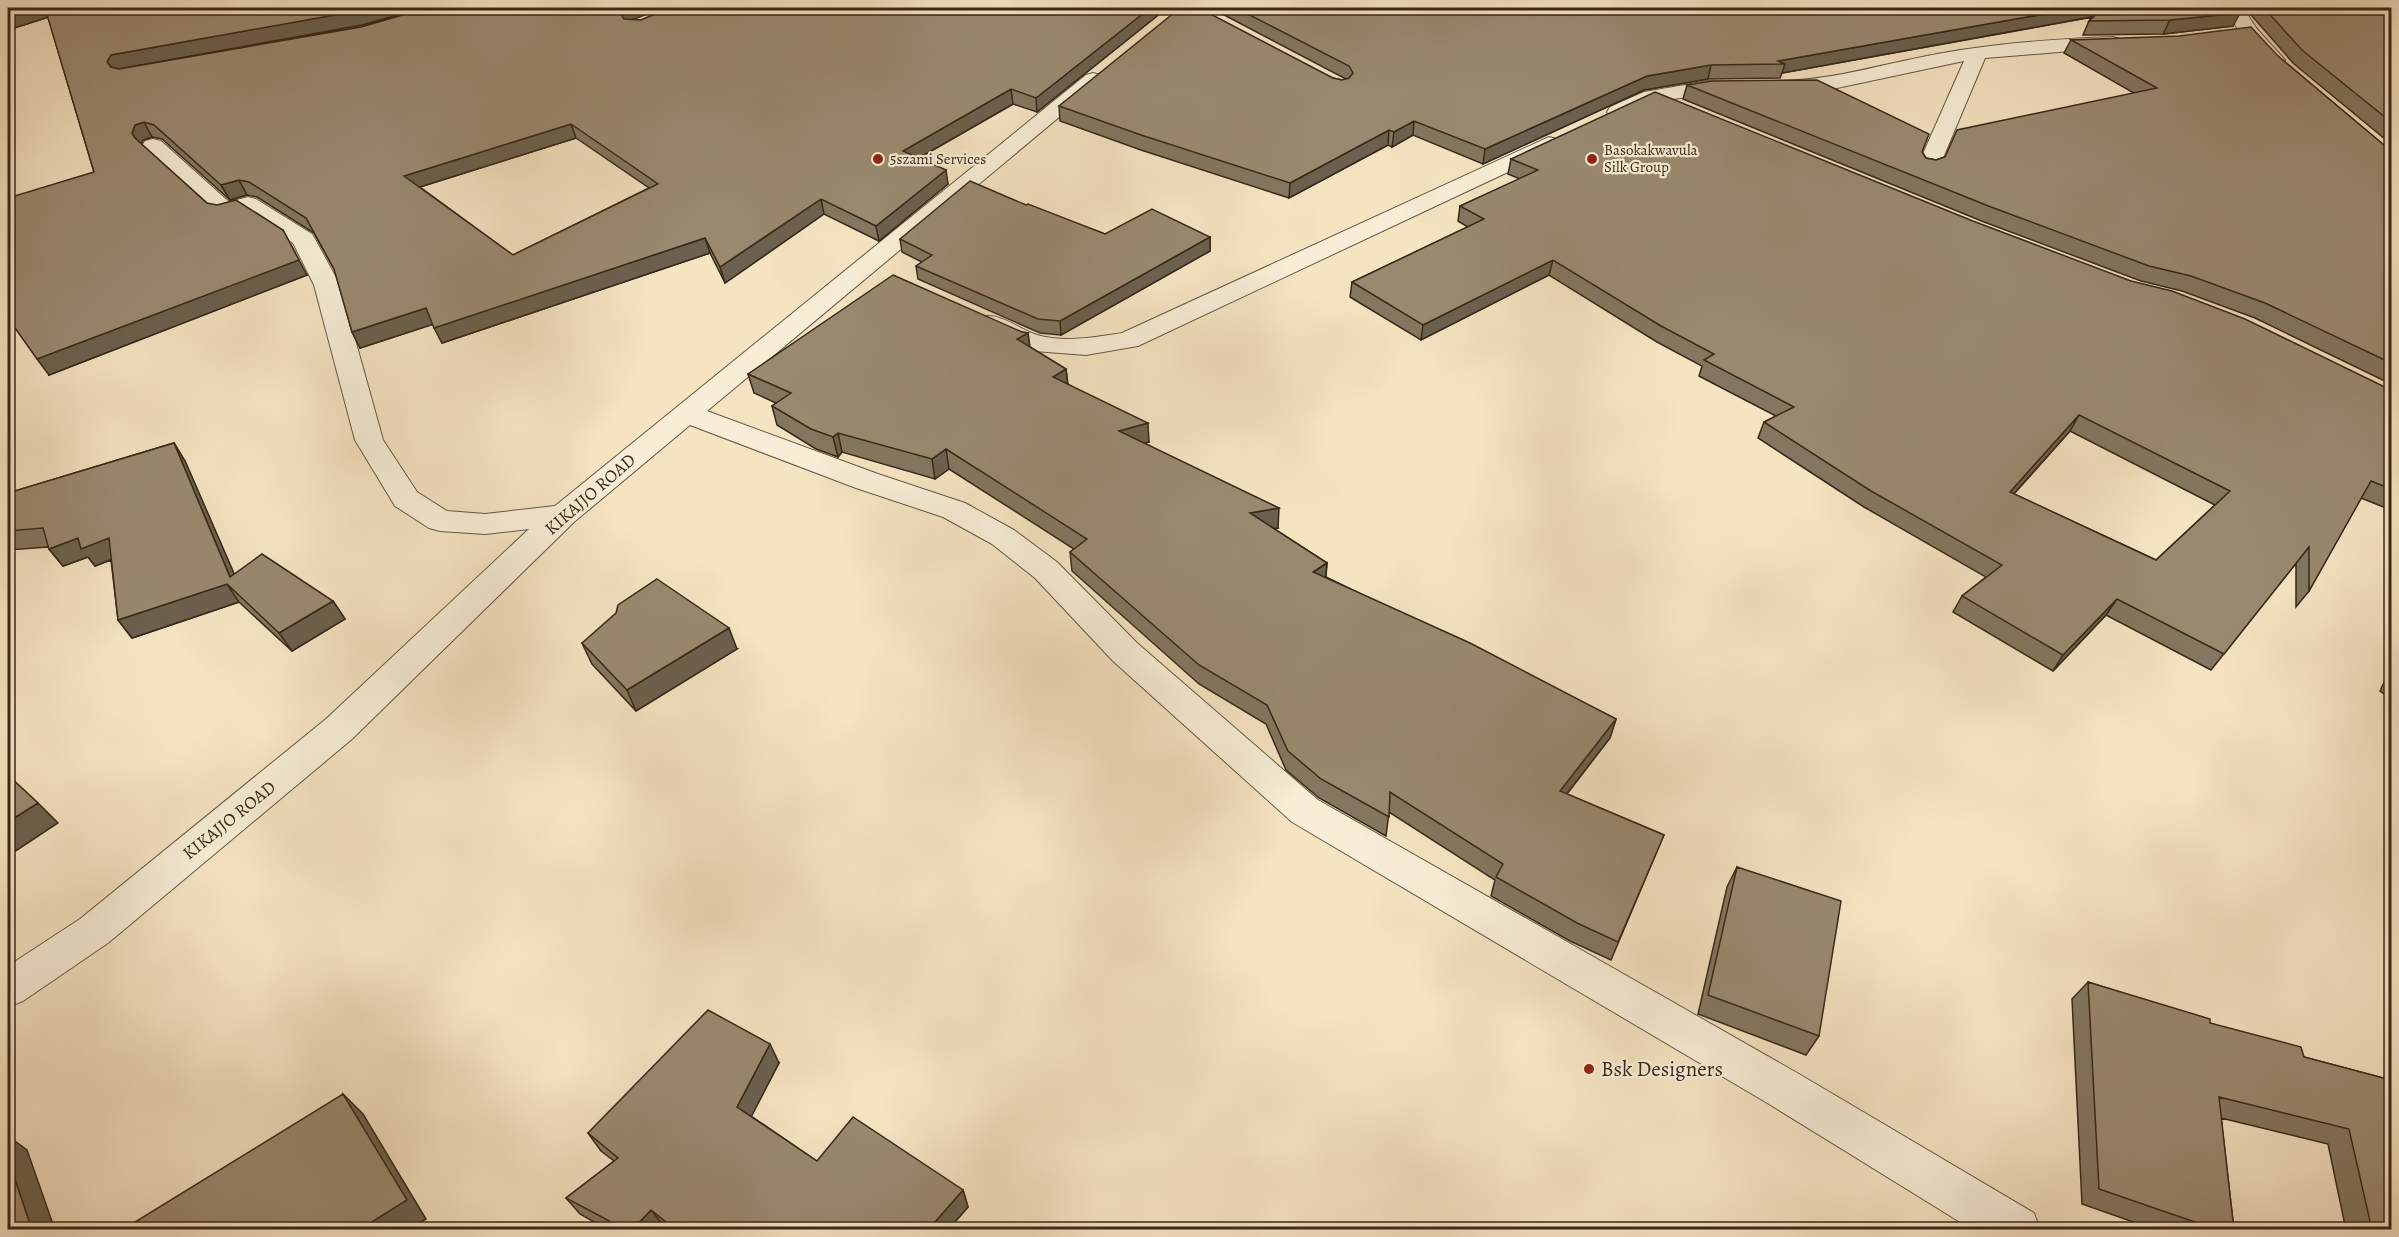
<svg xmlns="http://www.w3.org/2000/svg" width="2399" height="1237" font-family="Alegreya,serif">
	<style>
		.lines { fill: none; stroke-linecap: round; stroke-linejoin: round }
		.street-casing { stroke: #675742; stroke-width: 2 }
		.street { fill: #f8edd7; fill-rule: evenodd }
		.wall { fill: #847660; stroke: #382817; stroke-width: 1.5; fill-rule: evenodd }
		.shaded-wall { fill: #6c604e; stroke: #382817; stroke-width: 1.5 }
		.building { fill: #9a8970; stroke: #382817; stroke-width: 1.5; fill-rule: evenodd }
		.poi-dot { fill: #8f2418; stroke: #f8edd7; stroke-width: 2 }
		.labels { text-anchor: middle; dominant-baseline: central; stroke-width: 4.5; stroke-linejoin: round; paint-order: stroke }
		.far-poi-label { font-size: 15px; fill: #382817; stroke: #f8edd7; text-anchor: start }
		.street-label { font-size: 18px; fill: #382817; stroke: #f8edd7 }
		.near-poi-label { font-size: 21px; fill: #382817; stroke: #f8edd7; text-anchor: start }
	</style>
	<rect width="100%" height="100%" fill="#f5e3c2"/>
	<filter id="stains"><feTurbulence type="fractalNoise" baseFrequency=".00333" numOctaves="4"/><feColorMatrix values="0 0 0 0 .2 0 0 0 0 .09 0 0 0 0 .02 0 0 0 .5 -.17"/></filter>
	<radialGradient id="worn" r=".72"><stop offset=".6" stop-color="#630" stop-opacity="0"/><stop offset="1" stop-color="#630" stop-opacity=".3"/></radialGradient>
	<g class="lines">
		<g class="street-casing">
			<path id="street" d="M2225 8H2243L2257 29 2285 60 2282 64H2268L2242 36Z
				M2113 37 2120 39 2123 43 2120 47 1985 58 1940 165 1937 170 1929 172 1921 170 1918 165 1964 61 1837 88 1802 93 1777 91 1774 87 1777 83 1784 81C1839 79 1890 62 1943 53 1999 43 2056 39 2113 37Z
				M1093 73 1100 75 1103 79 1100 83 707 411 878 474 965 503 1014 530 1057 562 1137 643 1318 800 1799 1074 2034 1213 2040 1230H1973L1769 1104 1292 822 1113 661 1035 578 992 544 943 517 856 488 690 425 574 522 352 739 108 943 23 1001 8 1007V966L80 919 326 719 529 529 485 534 440 531 429 528 395 506 355 440 314 285 293 243 245 212 225 218 217 216 145 151 142 146 145 141 153 139 161 141 229 202 248 197 256 199 312 234 315 239 340 285 383 440 417 492 447 511 485 514 555 506 1086 75Z
				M1708 81 1737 83 1740 87 1737 91 1656 101 1626 117 1618 118 1610 117 1607 112 1610 107 1644 92Z
				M1549 137 1557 139 1560 144 1557 149 1138 346 1086 355 1034 351 980 329 976 323 980 317C1001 312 1018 329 1037 335 1064 343 1096 337 1122 333Z"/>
		</g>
		<use href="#street" class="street"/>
	</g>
	<path class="wall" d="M8 8H423L362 25 119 69 361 27 427 8H662L633 19 641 20 670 8H1167L1037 112 1013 104 919 158 948 184 879 241 824 214 725 283 710 253 442 343 433 324 360 348 352 332 335 271 314 233 257 197 247 195 230 200 162 139 152 137 143 140 141 144 207 203 307 275 49 375 94 172 48 17 8 30ZM576 138 649 188 513 255 420 187Z
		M1211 8H2237L2233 26 2163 34 2083 35 2089 21 2093 17 1782 73 1780 78 1708 79 1644 90 1483 164 1413 135 1392 147 1388 145 1289 198 1141 150 1060 121 1059 106 1333 78 1342 80 1346 79Z
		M2245 8H2391V144L2294 64Z
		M2071 40 2278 56 2391 151V384L2255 318 2182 291 2141 281 1984 222 1683 99 1687 85 1922 152 1926 158 1936 160 2134 93 2064 53Z
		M1511 159 2391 390V510L2361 498 2309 591 2296 607V563L2211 670 2106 615 2053 671 1953 612 1962 596 1986 577 1864 507 1758 438 1764 422 1776 416 1699 376 1702 366 1657 342 1549 275 1421 340 1350 297 1352 282 1468 227 1458 221 1460 206 1520 179 1508 174ZM2070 431 2215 505 2156 560 2014 494Z
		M1026 205 1105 234 1210 237V251L1061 335 1040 333 918 279 916 266 922 262 902 252 900 239Z
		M1022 332 1028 333 1030 347 1066 369 1068 384 1149 442 1145 443 1278 528 1274 529 1327 563 1326 577 1616 719 1610 738 1567 794 1664 835 1611 960 1570 941 1491 896 1495 880 1389 812 1386 836 1319 798 1286 770 1266 724 1199 684 1072 571 1070 552 1074 549 949 469 935 479 842 452 838 457 816 449 777 425 772 406 776 403 754 393 748 374Z
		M174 443 185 461 234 574 333 601 345 619 292 651 239 602 132 638 118 620 111 560 95 566 88 557 63 566 49 549 48 547 8 550V493Z
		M582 643 737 649 636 711 592 664Z
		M2391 667V695L2389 698 2380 691Z
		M1737 867 1819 1036 1806 1055 1698 1014 1727 887Z
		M2088 982 2210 1023 2304 1057 2391 1080V1230H2346L2328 1144 2221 1118 2234 1230H2156L2082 1204 2072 999Z
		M779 1063 751 1116 817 1161 963 1190 968 1207 948 1230H667L664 1226 661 1230H608L580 1214 566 1198 614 1161 601 1151 588 1133Z"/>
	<path class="shaded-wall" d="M28 8H46L52 16 8 30V14Z
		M370 8H423L362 25 119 69 115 76 107 62 111 55Z
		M625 8H662L629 21 625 27 621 14Z
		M1150 8H1167L1037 112 1036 98Z
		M2078 8H2106L2102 15 1782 73 1785 64 1778 61Z
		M2240 13 2233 26 2163 34 2170 20Z
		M1711 65 1708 79 1644 90 1483 164 1485 149 1647 76Z
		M1011 89 1013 104 905 166 903 151Z
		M1414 121 1413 135 1392 147 1394 132Z
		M144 122 152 137 143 140 140 147 132 133 135 125Z
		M571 124 576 138 410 190 404 176Z
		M1389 130 1388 145 1289 198 1290 183Z
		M946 170 948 184 879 241 876 226Z
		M239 180 247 195 230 200 221 185Z
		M821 199 824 214 725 283 720 267Z
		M283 230 307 275 49 375 37 359Z
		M1210 237V251L1061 335 1060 321Z
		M705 238 710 253 442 343 434 328Z
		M1553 260 1549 275 1421 340 1423 325Z
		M426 308 434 324 360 348 352 332Z
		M1028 333 1030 352 1017 339Z
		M1066 369 1068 388 1053 377Z
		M2079 415 2070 431 2001 508 2010 492Z
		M1148 423 1149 442 1120 450 1119 431Z
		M838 433 842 452 838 457 833 437Z
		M174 443 185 461 243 594 230 577Z
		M946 449 949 469 935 479 932 459Z
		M1279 508 1278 528 1250 533V513Z
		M78 538H109L122 555 95 566 88 557 63 566 49 549Z
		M1327 563 1325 582 1313 572Z
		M227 584 239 602 132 638 118 620Z
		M2117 599 2106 615 2053 671 2063 655Z
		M333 601 345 619 292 651 279 633Z
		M729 628 737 649 636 711 627 690Z
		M1616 719 1610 738 1554 810 1560 791Z
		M38 803 58 823 8 856V822Z
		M770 1044 779 1063 747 1125 737 1107Z
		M343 1094 363 1114 426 1219 409 1230H359Z
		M8 1136 27 1150 55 1230H32L8 1159Z
		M963 1190 968 1207 948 1230H928Z
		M651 1210 664 1226 661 1230H632Z"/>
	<path class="building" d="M8 8H28L8 14Z
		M45 8H370L357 11 111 55 107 62 111 67 119 69 361 27 427 8H625L621 14 624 19 641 20 670 8H1150L1036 98 1011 89 903 151 946 170 876 226 821 199 720 267 705 238 434 328 426 308 352 332 334 269 306 218 249 182 239 180 221 185 154 125 144 122 135 125 132 133 135 138 207 203 217 205 236 200 283 230 299 260 37 359 8 318V198L94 172ZM571 124 658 184 513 255 404 176Z
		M1180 8H1199L1333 78 1342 80 1349 78 1353 73 1349 66 1236 8H2078L1778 61 1785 64 1711 65 1647 76 1485 149 1414 121 1394 132 1389 130 1290 183 1141 135 1059 106Z
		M2103 8H2237L2240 13 2170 20 2089 21Z
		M2264 8H2391V122L2302 50Z
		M2251 27 2278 56 2391 151V363L2265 303 2191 276 2149 266 1991 207 1687 85 1712 81 1817 80 1929 134 1922 152 1926 158 1936 160 1945 157 1957 130 2157 88 2071 40 2179 36Z
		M1655 92 1973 221 2131 281 2172 291 2245 319 2391 390V489L2371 481 2309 591V547L2224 654 2117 599 2063 655 1962 596 2002 565 1871 491 1764 422 1794 407 1704 360 1714 354 1661 326 1553 260 1423 325 1352 282 1484 219 1460 206 1538 170 1511 159ZM2079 415 2230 491 2156 560 2010 492Z
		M970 181 1026 205 1028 204 1105 234 1152 209 1210 237 1060 321 1038 319 916 266 932 255 900 239Z
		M893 275 1022 332 1028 333 1017 339 1066 369 1053 377 1148 423 1119 431 1279 508 1250 513 1327 563 1313 572 1470 643 1616 719 1560 791 1664 835 1618 942 1577 923 1496 877 1503 864 1390 792 1389 817 1321 779 1288 751 1267 705 1199 665 1070 552 1087 539 946 449 932 459 838 433 833 437 811 429 772 406 791 393 748 374Z
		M174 443 230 577 262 554 333 601 279 633 227 584 118 620 109 538 81 549 78 538 49 549 43 528 8 531V493Z
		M657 579 729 628 627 690 582 643 616 613 618 605Z
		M8 775 38 803 8 822Z
		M1737 867 1841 901 1819 1036 1708 995Z
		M2088 982 2210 1019V1023L2301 1047 2304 1057 2391 1080V1230H2372L2349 1129 2219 1097 2234 1230H2218L2099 1189Z
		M708 1010 770 1044 737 1107 817 1161 853 1117 963 1190 928 1230H676L651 1210 632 1230H626L566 1198 618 1158 588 1133Z
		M343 1094 407 1200 359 1230H122Z
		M8 1159 32 1230H8Z"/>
	<g class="poi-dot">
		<circle cx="878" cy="159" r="6"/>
		<circle cx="1592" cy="159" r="6"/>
		<circle cx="1589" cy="1069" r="6"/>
	</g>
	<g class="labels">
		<g class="far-poi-label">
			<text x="1604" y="150">Basokakwavula<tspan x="1604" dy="17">Silk Group</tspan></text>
			<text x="890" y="159">5szami Services</text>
		</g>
		<g class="street-label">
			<text transform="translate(590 494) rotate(-41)">KIKAJJO ROAD</text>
			<text transform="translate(229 820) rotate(-39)">KIKAJJO ROAD</text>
		</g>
		<g class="near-poi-label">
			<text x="1601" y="1069">Bsk Designers</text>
		</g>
	</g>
	<rect width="2399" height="1237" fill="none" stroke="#f5e3c2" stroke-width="30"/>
	<rect x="9" y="9" width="2381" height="1219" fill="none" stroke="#382817" stroke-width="3"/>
	<rect x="15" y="15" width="2369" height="1207" fill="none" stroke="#382817" stroke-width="1.5"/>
	<rect width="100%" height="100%" filter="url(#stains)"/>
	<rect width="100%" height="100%" fill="url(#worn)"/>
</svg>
